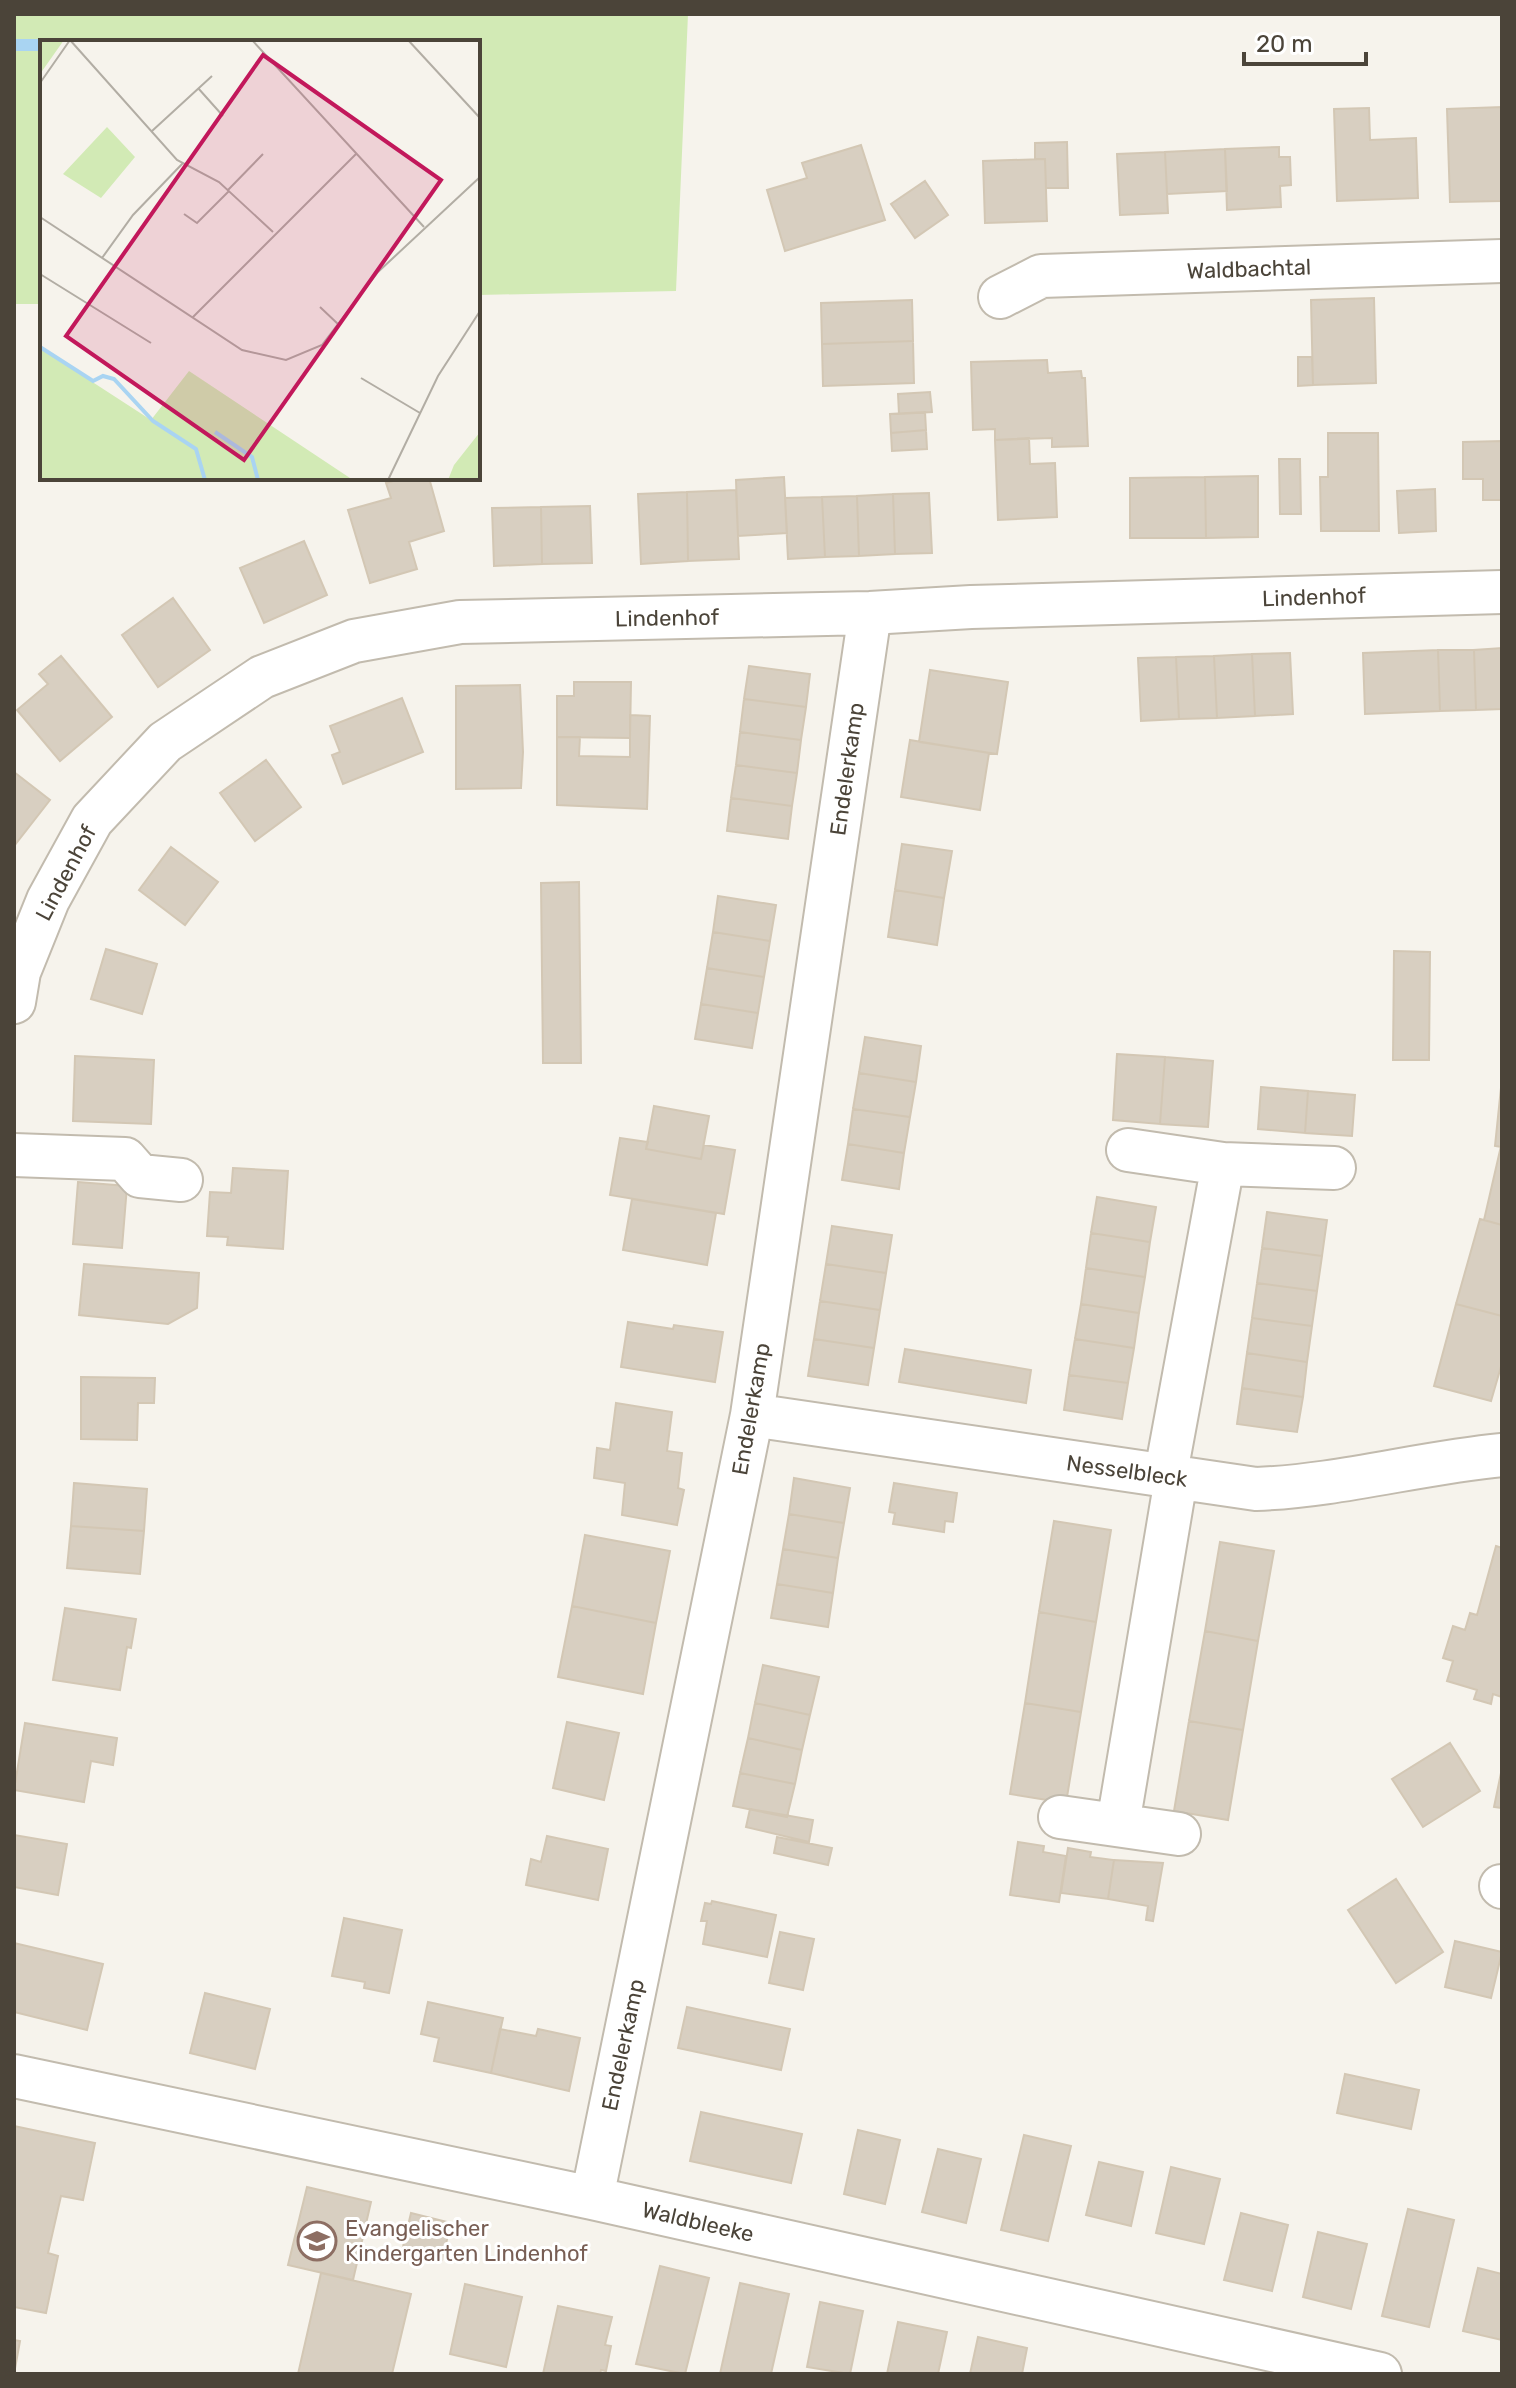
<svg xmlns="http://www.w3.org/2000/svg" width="1516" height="2388" font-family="Rubik,sans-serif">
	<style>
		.green { fill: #d2eab5 }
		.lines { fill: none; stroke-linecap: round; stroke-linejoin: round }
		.stream { stroke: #a9d4f2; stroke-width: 12 }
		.building { fill: #d8cfc1; stroke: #d3c7b4; stroke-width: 2 }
		.minor-casing { stroke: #c2bbae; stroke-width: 46 }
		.minor { stroke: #fff; stroke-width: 42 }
		.labels { text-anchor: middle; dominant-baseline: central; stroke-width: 6; stroke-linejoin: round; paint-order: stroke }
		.street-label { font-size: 22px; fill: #4b4439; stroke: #fff }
		.education-label { font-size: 22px; fill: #785e54; stroke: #fff; text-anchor: start }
		.inset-river { fill: none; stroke: #a9d4f2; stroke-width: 4 }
		.inset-road { fill: none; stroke: #b2ada4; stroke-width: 2 }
		.view { fill: #c2185b; fill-opacity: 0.15; stroke: #c2185b; stroke-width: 4 }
		.inset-edge { fill: none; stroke: #4b4439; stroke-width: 4 }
	</style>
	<rect width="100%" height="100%" fill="#f6f3ec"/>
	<path class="green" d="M14 14H688L676 291 478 295V42H42V304H14Z"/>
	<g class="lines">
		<path class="stream" d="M14 45H42"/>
	</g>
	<path class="building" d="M1502 107V201L1450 202 1447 109Z
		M1369 108 1370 140 1416 138 1418 198 1337 201 1334 109Z
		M1067 142 1068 188H1046L1045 159H1035V143Z
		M861 145 885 220 785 251 767 190 807 178 802 163Z
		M1279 147V157H1290L1291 185 1280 186 1281 207 1227 210 1225 149Z
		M1225 149 1227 191 1167 194 1165 152Z
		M1165 152 1168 213 1120 215 1117 154Z
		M1045 159 1047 221 985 223 983 161Z
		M925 181 948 215 915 238 891 204Z
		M1374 298 1376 383 1313 385 1311 300Z
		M912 300 913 341 822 344 821 303Z
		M913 341 914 383 823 386 822 344Z
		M1298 357H1312L1313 385 1298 386Z
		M1047 360 1048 373 1081 371 1082 378H1085L1088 446 1052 447V438L995 440V429L973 430 971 362Z
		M930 392 932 412 899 414 898 394Z
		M925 412 926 430 891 433 890 414Z
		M926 430 927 449 892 451 891 433Z
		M1328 433H1378L1379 531H1321L1320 477H1328Z
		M1029 438 1030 464 1055 463 1057 517 998 520 995 440Z
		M1502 441V500H1483V479H1463V442Z
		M1279 459H1300L1301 514H1280Z
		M1258 476V537L1206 538 1205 477Z
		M784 477 787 533 738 536 736 480Z
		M1205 477 1206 538H1130V478Z
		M404 478H429L444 531 409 542 417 569 370 583 348 510 391 498 386 483Z
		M1435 489 1436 531 1399 533 1397 491Z
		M736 490 739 559 688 561 687 492Z
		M687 492 688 561 641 564 638 494Z
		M929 493 932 553 895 554 893 494Z
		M893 494 895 554 859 556 857 496Z
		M857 496 859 556 825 557 822 497Z
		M822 497 825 557 788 559 785 498Z
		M590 506 592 563 542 564 541 507Z
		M541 507 542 564 494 566 492 508Z
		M304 541 327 595 264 623 240 568Z
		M173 598 210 650 158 687 122 635Z
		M1502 648V709L1476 710 1474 650Z
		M1438 650H1474L1476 710 1440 711Z
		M1438 650 1440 711 1365 714 1363 653Z
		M1290 653 1293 714 1255 716 1252 654Z
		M1252 654 1255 716 1217 718 1214 656Z
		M61 656 112 717 60 761 17 710 48 684 39 674Z
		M1214 656 1217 718 1179 719 1176 657Z
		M1176 657 1179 719 1141 721 1138 658Z
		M749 666 810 674 806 707 744 699Z
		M930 670 1008 682 997 754 919 742Z
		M574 682H631L630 738 557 737V696H574Z
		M520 685 523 752 521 788 456 789V686Z
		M402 698 423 752 343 784 332 755 340 752 330 726Z
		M744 699 806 707 801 740 740 732Z
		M630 715 650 716 647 809 557 805V737H580L579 756 630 757Z
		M740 732 801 740 797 773 736 765Z
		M910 740 989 753 980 810 901 797Z
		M266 760 301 807 255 841 220 793Z
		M736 765 797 773 792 806 731 798Z
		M14 772 50 800 14 846Z
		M731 798 792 806 788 839 727 831Z
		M902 844 952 851 944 898 895 890Z
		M171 847 218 882 185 925 139 890Z
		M579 882 581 1063H543L541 883Z
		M895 890 944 898 937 945 888 937Z
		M718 896 776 905 770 941 713 932Z
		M713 932 770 941 764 977 707 968Z
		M106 949 157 964 142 1014 91 999Z
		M1394 951 1430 952 1429 1060H1393Z
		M707 968 764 977 758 1013 701 1004Z
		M701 1004 758 1013 752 1048 695 1039Z
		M865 1037 921 1046 916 1082 859 1073Z
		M1117 1054 1165 1057 1160 1124 1113 1120Z
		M75 1056 154 1060 151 1124 73 1121Z
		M1165 1057 1213 1061 1208 1127 1160 1124Z
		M859 1073 916 1082 910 1117 853 1109Z
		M1502 1078V1147L1495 1146Z
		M1261 1087 1308 1091 1305 1133 1258 1129Z
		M1308 1091 1355 1095 1352 1136 1305 1133Z
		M654 1106 709 1116 701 1159 646 1149Z
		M853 1109 910 1117 904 1153 848 1144Z
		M620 1138 648 1142 646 1149 701 1159 704 1145 735 1150 724 1214 610 1195Z
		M848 1144 904 1153 899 1189 842 1180Z
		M1501 1146 1502 1147V1225L1484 1220Z
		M233 1168 288 1171 283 1249 227 1245 228 1237 207 1236 210 1192 231 1193Z
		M78 1182 127 1186 122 1248 73 1244Z
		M1097 1197 1156 1207 1150 1242 1091 1233Z
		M632 1199 716 1213 707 1265 623 1250Z
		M1267 1212 1327 1220 1322 1256 1262 1248Z
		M1480 1219 1502 1225V1316L1456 1304Z
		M832 1226 892 1235 886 1273 826 1264Z
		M1091 1233 1150 1242 1145 1277 1086 1268Z
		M1262 1248 1322 1256 1317 1291 1257 1283Z
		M84 1264 199 1273 197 1308 168 1324 79 1315Z
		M826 1264 886 1273 880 1310 820 1301Z
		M1086 1268 1145 1277 1139 1313 1081 1304Z
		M1257 1283 1317 1291 1312 1326 1252 1318Z
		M820 1301 880 1310 874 1348 814 1339Z
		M1081 1304 1139 1313 1134 1348 1075 1339Z
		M1456 1304 1502 1316V1363L1491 1401 1434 1386Z
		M1252 1318 1312 1326 1307 1362 1247 1353Z
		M628 1322 673 1329 674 1325 723 1332 715 1382 621 1367Z
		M814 1339 874 1348 868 1385 808 1376Z
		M1075 1339 1134 1348 1128 1383 1069 1375Z
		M905 1349 1031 1370 1026 1403 899 1382Z
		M1247 1353 1307 1362 1303 1397 1242 1388Z
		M1069 1375 1128 1383 1122 1419 1064 1410Z
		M81 1377 155 1378 154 1403H138L137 1440 81 1439Z
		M1242 1388 1303 1397 1297 1432 1237 1424Z
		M616 1403 672 1412 667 1451 682 1453 678 1488 684 1490 677 1525 622 1515 625 1483 594 1478 597 1448 610 1450Z
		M794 1478 850 1488 844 1523 789 1514Z
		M74 1483 147 1489 144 1531 71 1526Z
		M894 1483 957 1493 953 1522 945 1521 944 1532 893 1524 895 1513 889 1512Z
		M789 1514 844 1523 838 1558 783 1549Z
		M1054 1521 1111 1530 1096 1622 1039 1612Z
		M71 1526 144 1531 140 1574 67 1568Z
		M585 1535 670 1551 656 1623 572 1606Z
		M1220 1542 1274 1551 1258 1641 1205 1631Z
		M1496 1546 1502 1548V1697L1493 1694 1491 1704 1474 1699 1477 1690 1447 1681 1453 1661 1443 1658 1453 1626 1465 1630 1470 1613 1477 1615Z
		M783 1549 838 1558 833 1593 777 1584Z
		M777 1584 833 1593 828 1627 771 1618Z
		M572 1606 656 1623 643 1694 558 1677Z
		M65 1608 136 1619 131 1648 127 1647 120 1690 53 1680Z
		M1039 1612 1096 1622 1081 1712 1025 1703Z
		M1205 1631 1258 1641 1243 1730 1189 1721Z
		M763 1665 819 1677 810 1715 755 1703Z
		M755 1703 810 1715 802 1750 748 1738Z
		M1025 1703 1081 1712 1066 1803 1010 1794Z
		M1189 1721 1243 1730 1228 1820 1174 1811Z
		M567 1722 619 1733 604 1800 553 1788Z
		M25 1723 117 1738 113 1765 91 1761 84 1802 14 1790Z
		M748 1738 802 1750 795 1784 740 1773Z
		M1450 1743 1480 1791 1423 1827 1392 1779Z
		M1502 1768V1808L1494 1807Z
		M740 1773 795 1784 787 1817 733 1806Z
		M750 1809 813 1820 809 1842 746 1827Z
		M14 1835 67 1844 58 1895 14 1887Z
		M547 1836 608 1849 598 1900 526 1885 531 1859 541 1862Z
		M777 1837 832 1848 828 1865 774 1853Z
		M1018 1842 1044 1846 1043 1852 1066 1856 1059 1902 1010 1895Z
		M1068 1848 1091 1852 1090 1857 1114 1860 1108 1899 1061 1893Z
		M1114 1860 1163 1863 1153 1921 1146 1920 1148 1906 1108 1899Z
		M1396 1879 1443 1952 1396 1983 1348 1910Z
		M712 1901 776 1915 767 1957 703 1944 707 1921H701L705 1903 711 1904Z
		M344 1918 402 1930 389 1993 364 1988 365 1982 332 1976Z
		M780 1932 814 1939 803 1990 769 1983Z
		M1455 1941 1502 1952 1491 1998 1445 1987Z
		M14 1943 103 1964 87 2030 14 2012Z
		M205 1993 270 2009 255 2069 190 2053Z
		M428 2002 503 2018 491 2073 434 2061 439 2038 421 2034Z
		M687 2007 790 2029 781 2070 678 2048Z
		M500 2029 536 2036 538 2029 580 2038 569 2091 491 2073Z
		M1345 2074 1419 2090 1411 2129 1337 2113Z
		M701 2112 802 2134 791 2183 690 2161Z
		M14 2126 95 2143 83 2200 61 2196 48 2253 58 2256 46 2313 14 2307Z
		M858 2130 900 2140 885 2204 844 2194Z
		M1024 2135 1071 2146 1048 2241 1001 2230Z
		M938 2149 981 2159 966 2223 922 2212Z
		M1099 2162 1143 2172 1131 2226 1086 2215Z
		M1171 2167 1220 2179 1204 2244 1156 2233Z
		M307 2187 371 2202 353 2280 288 2265Z
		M1408 2209 1454 2220 1429 2327 1382 2316Z
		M411 2213 451 2223 442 2260 402 2251Z
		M1241 2213 1288 2225 1272 2291 1224 2280Z
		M1318 2232 1367 2244 1351 2309 1303 2297Z
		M660 2266 709 2278 685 2374 636 2364Z
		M1478 2268 1502 2274V2340L1463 2331Z
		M321 2273 411 2294 392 2374H298Z
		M740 2283 789 2294 771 2374H720Z
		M465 2284 522 2297 506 2367 450 2354Z
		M820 2302 863 2311 850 2374 807 2367Z
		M558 2306 612 2317 605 2345 611 2346 606 2371 601 2370 600 2374H543Z
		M898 2322 947 2332 938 2374H887Z
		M978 2337 1027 2348 1022 2374H970Z
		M14 2340 20 2341 14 2374Z"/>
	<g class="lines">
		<g class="minor-casing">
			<path id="minor" d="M1000 297 1041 276 1502 261
				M14 1002 19 972 48 900 92 820 165 742 262 677 354 641 460 622 870 613 971 607 1502 592
				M1128 1150 1223 1164
				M14 1155 125 1159 140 1176 181 1180
				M752 1415 1256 1489C1338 1486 1419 1463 1502 1455
				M1165 1478 1223 1164 1334 1168
				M1060 1817 1179 1834
				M1118 1824 1176 1479
				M1501 1886 1502 1887
				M14 2076 592 2198 1380 2374
				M592 2198 752 1415 870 613"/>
		</g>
		<use href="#minor" class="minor"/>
	</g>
	<defs>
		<g id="school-ring" transform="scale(2)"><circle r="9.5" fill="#fff" stroke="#8d6e63" stroke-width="1.5"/><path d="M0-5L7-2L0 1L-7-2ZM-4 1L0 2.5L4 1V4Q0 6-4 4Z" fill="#8d6e63"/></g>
	</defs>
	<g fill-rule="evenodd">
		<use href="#school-ring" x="317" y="2241"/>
	</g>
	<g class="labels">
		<g class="street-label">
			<text transform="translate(1249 269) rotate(-2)">Waldbachtal</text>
			<text transform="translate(1314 597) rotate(-2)">Lindenhof</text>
			<text transform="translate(667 618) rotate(-1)">Lindenhof</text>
			<text transform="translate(847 769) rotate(-82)">Endelerkamp</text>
			<text transform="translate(66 873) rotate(-62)">Lindenhof</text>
			<text transform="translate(751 1409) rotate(-80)">Endelerkamp</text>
			<text transform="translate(1127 1471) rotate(8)">Nesselbleck</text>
			<text transform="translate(623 2045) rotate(-78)">Endelerkamp</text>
			<text transform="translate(698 2222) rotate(13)">Waldbleeke</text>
		</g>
		<g class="education-label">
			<text x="345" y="2228">Evangelischer<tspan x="345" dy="25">Kindergarten Lindenhof</tspan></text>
		</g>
	</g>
	<g transform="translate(40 40)">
		<rect width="440" height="440" fill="#f6f3ec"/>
		<path d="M0 0H24L0 34ZM67 87 95 117 61 158 23 134ZM0 308 111 380 149 331 313 440H0ZM440 392V440H408L414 425Z" fill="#d2eab5"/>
		<path class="inset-river" d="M0 307 53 341 63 336 74 339 113 381 156 409 165 440M175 392 212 417 218 440"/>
		<path class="inset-road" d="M30 0 137 120 179 142 233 192M212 0 384 187M368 0 440 78M0 43 30 0M158 48 183 76M112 91 172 36M188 150 223 114M144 174 157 183 189 151M0 177 202 310 246 320 282 305 338 232 440 137M62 218 93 175 143 123M0 234 111 303M280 267 299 285M153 277 316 114M321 338 380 373M348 440 398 336 440 271"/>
		<path class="view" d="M223 15 401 140 204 420 26 296Z"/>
		<rect width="440" height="440" class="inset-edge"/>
	</g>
	<rect width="1516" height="2388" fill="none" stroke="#4b4439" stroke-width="32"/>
	<path d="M1244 52v12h122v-12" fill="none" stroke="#4b4439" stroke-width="4"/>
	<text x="1256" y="52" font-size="24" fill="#4b4439" stroke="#ffffff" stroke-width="6" paint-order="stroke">20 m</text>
</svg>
